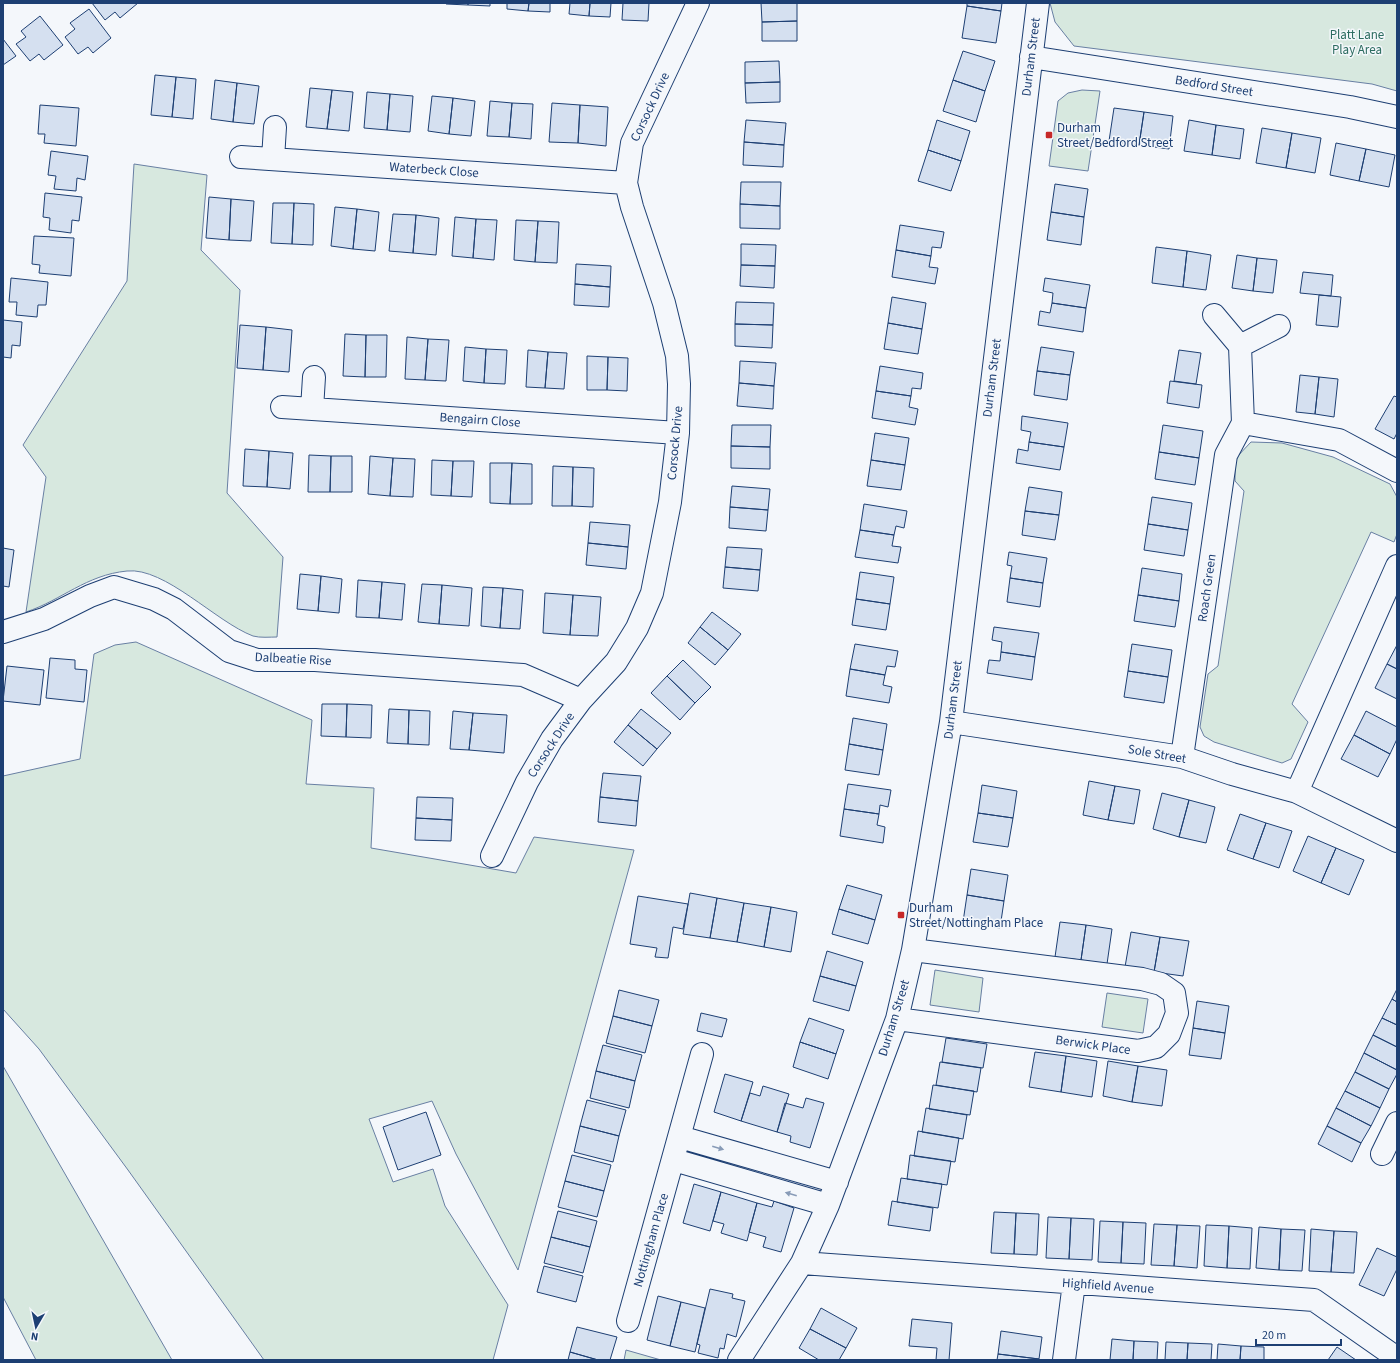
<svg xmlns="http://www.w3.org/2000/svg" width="1400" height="1363" font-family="'Source Sans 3',sans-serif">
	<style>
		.green { fill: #d7e8df; stroke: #687fa3 }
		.building { fill: #d5e0f0; stroke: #1d3f73 }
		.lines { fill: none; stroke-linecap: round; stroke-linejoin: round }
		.minor-casing { stroke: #1d3f73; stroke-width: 24 }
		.minor { stroke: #f4f7fb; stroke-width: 22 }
		.oneway { fill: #889bb7 }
		.poi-dot { fill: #c62828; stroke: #f4f7fb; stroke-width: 1.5 }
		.labels { text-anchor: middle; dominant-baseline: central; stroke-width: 3; stroke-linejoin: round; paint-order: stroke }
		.park-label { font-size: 13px; fill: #2c6c60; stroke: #f4f7fb }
		.street-label { font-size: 13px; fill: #1d3f73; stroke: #f4f7fb }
		.poi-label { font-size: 13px; fill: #1d3f73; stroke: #f4f7fb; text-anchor: start }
	</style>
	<rect width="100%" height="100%" fill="#f4f7fb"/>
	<path class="green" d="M1050 3H1397V91L1372 84 1074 46 1055 22Z
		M1082 90 1100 91 1088 171 1049 166 1058 101 1068 93Z
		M134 164 207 175 201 250 240 290 227 493 283 557 277 637C270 637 260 638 253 636 216 622 165 567 127 571 86 575 62 600 26 612L46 477 23 445 127 281Z
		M1251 442 1282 443 1333 457 1390 484 1397 497V534L1394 542 1371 532 1292 704 1308 722 1291 759 1282 763 1214 742 1204 736 1200 727 1208 674 1218 666 1244 491 1235 481V459Z
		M136 642 312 720 306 784 374 788 371 848 516 873 534 837 634 850 518 1270 456 1154 432 1101 369 1119 393 1182 433 1169 445 1206 508 1305 493 1360H264L128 1170 39 1049 3 1009V776L80 759 94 654 115 645Z
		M935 970 983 978 979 1012 930 1005Z
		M1107 993 1148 999 1143 1033 1102 1027Z
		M3 1066 172 1360H36L3 1297Z
		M626 1350 661 1360H624Z"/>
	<path class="building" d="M92 3H138L120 18 115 12 105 20Z
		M446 3H468V5L446 4Z
		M468 3H490V6L468 5Z
		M507 3H529L528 11 507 9Z
		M529 3H550V12L528 11Z
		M570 3H590L589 16 569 14Z
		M590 3H611L610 17 589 16Z
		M623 3H649L648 21 622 20Z
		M761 3H797V21L762 22Z
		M967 3H1002L1001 11 967 6Z
		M967 6 1001 11 996 43 962 38Z
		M89 9 111 38 93 53 88 47 78 54 65 37 75 29 70 23Z
		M40 16 63 45 44 60 39 54 30 61 16 44 26 37 21 31Z
		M797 21V41H762V22Z
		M3 39 16 56 3 65Z
		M963 51 995 61 985 91 953 80Z
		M779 61 780 82 745 83V62Z
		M155 75 176 77 172 117 151 115Z
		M176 77 196 79 193 119 172 117Z
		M215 80 237 83 233 122 211 119Z
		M953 80 985 91 976 122 943 111Z
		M780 82V102L746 103 745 83Z
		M237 83 259 86 254 124 233 122Z
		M310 88 332 90 327 129 306 127Z
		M332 90 353 92 349 131 327 129Z
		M367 92 390 94 387 130 364 128Z
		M390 94 413 96 410 132 387 130Z
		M432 96 453 98 449 134 428 131Z
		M453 98 475 101 471 136 449 134Z
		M490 101 512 103 509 137 487 136Z
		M512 103 533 104 531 139 509 137Z
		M552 103 580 105 578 143 549 142Z
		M40 105 79 108 76 146 44 143 45 134H38Z
		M580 105 608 107 606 146 578 143Z
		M1114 108 1144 112 1139 145 1109 141Z
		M1144 112 1173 116 1169 149 1139 145Z
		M746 120 786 123 784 145 744 142Z
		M937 120 970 131 961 161 928 150Z
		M1189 120 1216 125 1212 155 1184 151Z
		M1216 125 1244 129 1240 159 1212 155Z
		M1262 128 1292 133 1286 168 1256 163Z
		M1292 133 1321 138 1315 173 1286 168Z
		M744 142 784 145 783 167 743 165Z
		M1336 143 1366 149 1359 181 1330 175Z
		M1366 149 1395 155 1389 187 1359 181Z
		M928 150 961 161 951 191 918 181Z
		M51 151 88 156 85 180 77 178 76 191 54 189 56 176 48 175Z
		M741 182H781L780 206 740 204Z
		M1055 184 1088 189 1084 217 1051 212Z
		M45 193 82 197 79 221 72 220 71 233 49 230 50 218 43 217Z
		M209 197 231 199 229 240 206 238Z
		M231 199 254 201 251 241 229 240Z
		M273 203H294L292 244 271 243Z
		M294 203 314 204 313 245 292 244Z
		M740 204 780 206V229L740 228Z
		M335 207 357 209 353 249 331 246Z
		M357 209 379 212 375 251 353 249Z
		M1051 212 1084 217 1081 245 1047 240Z
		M393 214 416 215 413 253 389 251Z
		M416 215 439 218 436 255 413 253Z
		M455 217 476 219 473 258 452 256Z
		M476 219 497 220 494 260 473 258Z
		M516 220 538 221 535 262 514 260Z
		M538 221 559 222 557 263 535 262Z
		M900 225 944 232 941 248 932 247 931 256 896 250Z
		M34 236 74 238 71 276 39 273 40 265 32 264Z
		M741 244 776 245 775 266 741 265Z
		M1156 247 1187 251 1183 287 1152 283Z
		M896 250 931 256 929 267 938 268 935 284 892 277Z
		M1187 251 1211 255 1206 290 1183 287Z
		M1237 255 1257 258 1253 291 1232 288Z
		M1257 258 1277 260 1273 293 1253 291Z
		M576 264 611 266 610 287 575 284Z
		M741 265 775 266 774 288 740 286Z
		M1303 272 1333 275 1331 296 1300 293Z
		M11 278 48 282 46 305H38L37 317 16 315 17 302H9Z
		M1045 278 1090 285 1086 308 1052 303 1053 293 1043 291Z
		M575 284 610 287 609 307 574 305Z
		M1319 295 1341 297 1338 327 1316 325Z
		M892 297 926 303 922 329 888 323Z
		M736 302 774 303 773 325 735 324Z
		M1052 303 1086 308 1083 332 1038 325 1040 311 1050 313Z
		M3 320 22 322 20 346 12 345 11 358 3 357Z
		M888 323 922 329 918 354 884 349Z
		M735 324 773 325 772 348 735 346Z
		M240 325 266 327 263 370 237 368Z
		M266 327 292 330 289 372 263 370Z
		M345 334 366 335 365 377 343 376Z
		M366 335H387L386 377H365Z
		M407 337 428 339 425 380 405 379Z
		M428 339 449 340 446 381 425 380Z
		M465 347 486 349 484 383 463 381Z
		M1041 347 1074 352 1070 375 1037 371Z
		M486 349 507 350 505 384 484 383Z
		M528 350 548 352 545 388 526 387Z
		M1179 350 1201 353 1196 384 1174 381Z
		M548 352 567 353 564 389 545 388Z
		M587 356 608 357 607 390H587Z
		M608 357 628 358 627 391 607 390Z
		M740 361 776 363 774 386 739 383Z
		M880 366 923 373 921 389 912 388 911 396 876 391Z
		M1037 371 1070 375 1067 400 1034 395Z
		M1300 375 1319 377 1315 414 1296 412Z
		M1319 377 1338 379 1334 417 1315 414Z
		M1170 381 1202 385 1199 408 1167 403Z
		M739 383 774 386 773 409 737 406Z
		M876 391 911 396 909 407 918 409 915 425 872 418Z
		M1394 396 1397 397V433L1394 439 1375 429Z
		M1022 416 1068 423 1064 447 1029 442 1031 432 1021 430Z
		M732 425H771L770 447 731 446Z
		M1163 425 1203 431 1199 458 1159 452Z
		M875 433 909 438 905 465 871 460Z
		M1029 442 1064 447 1060 470 1016 463 1018 449 1028 451Z
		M731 446 770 447V469L731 468Z
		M245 449 269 451 267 487 243 486Z
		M269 451 293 453 290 489 267 487Z
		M1159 452 1199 458 1195 485 1155 479Z
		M309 455 331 456 330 492H308Z
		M331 456H352V492H330Z
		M370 456 393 458 390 496 368 494Z
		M393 458 415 459 413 497 390 496Z
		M432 460 453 461 451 496 431 495Z
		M871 460 905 465 901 490 867 486Z
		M453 461H474L472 497 451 496Z
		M490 463H512L510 504 490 503Z
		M512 463 532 464V504H510Z
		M553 466 573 467 572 506H552Z
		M573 467 594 468 593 507 572 506Z
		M732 486 770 489 768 510 730 507Z
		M1029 487 1062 492 1059 515 1025 511Z
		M1152 497 1192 503 1188 530 1148 524Z
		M864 504 907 511 904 528 896 526 894 535 860 530Z
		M730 507 768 510 766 531 729 528Z
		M1025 511 1059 515 1055 540 1022 535Z
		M590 522 630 525 628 547 588 543Z
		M1148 524 1188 530 1184 556 1144 550Z
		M860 530 894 535 892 546 901 547 898 563 855 557Z
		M588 543 628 547 626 569 586 565Z
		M727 547 762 549 760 570 725 567Z
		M3 548 14 550 9 587 3 586Z
		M1009 552 1047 558 1043 583 1010 578 1012 566 1007 565Z
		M725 567 760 570 758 591 723 588Z
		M1142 568 1182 574 1179 601 1138 595Z
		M860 572 894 577 890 604 856 599Z
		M300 574 321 576 318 611 297 609Z
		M321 576 342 579 339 613 318 611Z
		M1010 578 1043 583 1040 607 1007 602Z
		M358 580 382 582 379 618 356 617Z
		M382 582 405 584 402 620 379 618Z
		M422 584 442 585 439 624 418 622Z
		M442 585 472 588 469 626 439 624Z
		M483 587 503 588 500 628 481 626Z
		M503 588 523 590 520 629 500 628Z
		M545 593 573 595 570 635 543 633Z
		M573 595 601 597 598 636 570 635Z
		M1138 595 1179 601 1175 627 1134 621Z
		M856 599 890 604 886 630 852 625Z
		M712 612 741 634 728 650 700 627Z
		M700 627 728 650 715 665 688 643Z
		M994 627 1039 633 1035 657 1001 652 1002 642 992 640Z
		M855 644 898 651 895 667 887 666 885 675 850 669Z
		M1132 644 1172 650 1168 677 1128 671Z
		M1397 645V669L1387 664Z
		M1001 652 1035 657 1032 680 987 673 989 660 1000 661Z
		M50 658 75 660V669L87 670 84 702 46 698Z
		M683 660 711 687 695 703 667 676Z
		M1387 664 1397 669V699L1375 688Z
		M7 666 44 670 40 705 3 701Z
		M850 669 885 675 883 685 892 687 889 703 846 696Z
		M1128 671 1168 677 1164 703 1124 697Z
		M667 676 695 703 680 720 651 693Z
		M322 704H347L346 737 321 736Z
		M347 704 372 705 371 738 346 737Z
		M389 709 409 710 408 744 387 743Z
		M641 709 671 733 657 749 628 725Z
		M409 710 430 711 429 745 408 744Z
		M453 711 473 713 469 750 450 749Z
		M1366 711 1397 727V739L1390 754 1354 735Z
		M473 713 507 715 504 753 469 750Z
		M853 718 887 724 883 750 849 744Z
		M628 725 657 749 643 766 614 742Z
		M1354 735 1390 754 1378 777 1341 759Z
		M849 744 883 750 879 775 845 770Z
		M603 773 641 776 638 801 600 797Z
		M1089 781 1115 786 1108 820 1083 815Z
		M848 784 891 790 888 807 880 805 879 814 844 809Z
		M982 785 1017 791 1013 818 978 813Z
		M1115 786 1140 790 1134 824 1108 820Z
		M1162 793 1189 800 1179 837 1153 829Z
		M417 797 453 798 452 820 416 818Z
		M600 797 638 801 636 826 598 822Z
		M1189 800 1215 807 1206 843 1179 837Z
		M844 809 879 814 877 825 885 827 883 843 840 836Z
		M978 813 1013 818 1008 847 973 842Z
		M1240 814 1266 823 1253 859 1227 850Z
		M416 818 452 820 451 841 415 840Z
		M1266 823 1292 831 1279 868 1253 859Z
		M1308 836 1336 848 1321 883 1293 871Z
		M1336 848 1364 860 1349 895 1321 883Z
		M971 869 1008 875 1004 901 967 895Z
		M847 885 882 895 875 920 839 909Z
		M690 893 717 898 710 938 683 934Z
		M967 895 1004 901 1000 928 963 922Z
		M638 896 688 904 683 929 673 927 668 958 655 957 657 948 630 944Z
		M717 898 744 903 737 942 710 938Z
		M744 903 771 907 764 947 737 942Z
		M771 907 797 912 791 952 764 947Z
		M839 909 875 920 868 944 832 934Z
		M1060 922 1086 925 1081 960 1055 957Z
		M1086 925 1112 929 1107 964 1081 960Z
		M1131 932 1160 937 1154 972 1125 967Z
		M1160 937 1189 941 1183 976 1154 972Z
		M827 951 863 962 856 986 820 976Z
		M820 976 856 986 849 1011 813 1001Z
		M1397 989V1002L1392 999Z
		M619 990 659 1000 652 1026 613 1016Z
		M1392 999 1397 1002V1025L1382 1018Z
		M1197 1001 1229 1006 1225 1033 1193 1028Z
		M701 1013 727 1019 722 1037 697 1031Z
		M613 1016 652 1026 645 1053 606 1043Z
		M809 1018 844 1030 836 1054 800 1042Z
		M1382 1018 1397 1025V1047L1373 1035Z
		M1193 1028 1225 1033 1221 1059 1189 1055Z
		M1373 1035 1397 1047V1070L1364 1053Z
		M946 1038 987 1044 983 1068 942 1062Z
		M800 1042 836 1054 828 1079 793 1067Z
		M603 1045 642 1055 635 1081 596 1071Z
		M1035 1052 1066 1056 1061 1092 1029 1087Z
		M1364 1053 1397 1070V1074L1389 1089 1355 1072Z
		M1066 1056 1097 1061 1092 1097 1061 1092Z
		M1108 1061 1138 1066 1132 1102 1103 1096Z
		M940 1062 981 1068 977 1092 936 1085Z
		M1138 1066 1167 1070 1162 1106 1132 1102Z
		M596 1071 635 1081 629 1108 590 1098Z
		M1355 1072 1389 1089 1380 1108 1345 1091Z
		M725 1074 753 1082 741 1121 714 1112Z
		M933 1085 974 1091 970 1115 929 1109Z
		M763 1086 789 1094 777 1132 741 1121 750 1093 760 1096Z
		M1345 1091 1380 1108 1371 1126 1336 1108Z
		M806 1098 824 1103 810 1148 790 1142 791 1136 777 1132 785 1103 803 1108Z
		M587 1100 626 1110 619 1136 580 1126Z
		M926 1108 967 1115 963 1139 922 1132Z
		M1336 1108 1371 1126 1361 1143 1327 1126Z
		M426 1112 441 1155 398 1170 383 1127Z
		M580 1126 619 1136 613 1162 574 1152Z
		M1327 1126 1361 1143 1352 1162 1318 1144Z
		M918 1131 959 1138 955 1162 914 1156Z
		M572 1155 611 1165 604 1191 565 1181Z
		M910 1155 951 1161 947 1185 907 1179Z
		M901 1178 942 1184 938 1208 897 1202Z
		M565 1181 604 1191 597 1217 558 1207Z
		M694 1184 721 1192 710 1231 683 1223Z
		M721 1192 757 1203 747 1241 721 1233 724 1224 713 1221Z
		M774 1201 794 1208 781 1252 763 1247 766 1237 749 1232 757 1203 772 1207Z
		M892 1201 933 1208 930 1231 888 1225Z
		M558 1211 597 1221 590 1247 551 1237Z
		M994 1212 1016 1213 1014 1254 991 1253Z
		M1016 1213 1039 1214 1037 1255 1014 1254Z
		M1048 1217 1071 1218 1069 1259 1046 1258Z
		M1071 1218 1094 1219 1092 1260 1069 1259Z
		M1100 1221 1123 1222 1121 1263 1098 1262Z
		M1123 1222 1146 1223 1144 1264 1121 1263Z
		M1154 1224 1177 1225 1174 1266 1151 1265Z
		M1177 1225 1200 1226 1197 1268 1174 1266Z
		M1206 1225 1229 1226 1227 1268 1204 1266Z
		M1229 1226 1252 1228 1250 1269 1227 1268Z
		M1259 1227 1281 1229 1279 1270 1256 1268Z
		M1281 1229 1305 1230 1302 1271 1279 1270Z
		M1311 1229 1334 1231 1331 1272 1309 1271Z
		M1334 1231 1357 1232 1354 1273 1331 1272Z
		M551 1237 590 1247 583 1273 544 1263Z
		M1377 1248 1397 1257V1269L1384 1296 1359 1285Z
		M544 1266 583 1276 576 1302 537 1292Z
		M710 1289 733 1294 732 1298 745 1301 736 1337 727 1334 724 1349 720 1348 718 1358 698 1353 700 1345 697 1344Z
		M658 1296 681 1302 670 1346 647 1340Z
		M681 1302 705 1308 695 1352 670 1346Z
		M821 1308 857 1328 846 1348 810 1329Z
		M912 1319 952 1323 949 1360H936L937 1348 909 1346Z
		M577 1327 617 1337 610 1360H598L570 1352Z
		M810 1329 846 1348 839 1360H819L799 1348Z
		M1001 1331 1042 1337 1039 1359 998 1354Z
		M1112 1339 1134 1341 1133 1360H1110Z
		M1134 1341 1158 1342 1157 1360H1133Z
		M1166 1342 1188 1343 1187 1360H1165Z
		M1188 1343 1212 1344 1211 1360H1187Z
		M1218 1344 1241 1346 1240 1360H1217Z
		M1241 1346 1264 1347V1360H1240Z
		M1337 1347 1356 1360H1328Z
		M570 1352 598 1360H568Z
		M998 1354 1039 1359V1360H997Z"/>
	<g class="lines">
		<g class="minor-casing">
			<path id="minor" d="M1031 57 1350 107 1397 117
				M241 157 626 183
				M273 159 275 127
				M1214 315 1240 346
				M282 407 678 433
				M312 409 314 377
				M1243 423 1339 440 1397 471
				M3 632 44 619 90 596 114 587 154 599 174 609 229 651 257 660H315L523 675 581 700
				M951 722 1182 757 1232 774 1297 792 1397 841
				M1182 757 1226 455 1243 423 1240 346 1279 326
				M1297 792 1397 566
				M492 856 527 782 552 739 581 700 616 662 637 628 652 593 670 502 678 433 679 384 677 356 664 303 632 207 626 183 632 143 698 3
				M897 1019 1138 1051 1156 1047 1169 1034 1177 1013 1174 993 1161 984 1142 979 913 950
				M680 1137 837 1182
				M1382 1154 1397 1123
				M674 1160 828 1205
				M802 1263 1314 1300 1397 1358
				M628 1321 702 1054
				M739 1360 802 1263 828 1205 897 1019 913 950 951 722 1038 3
				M1064 1360 1074 1283"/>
		</g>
		<use href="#minor" class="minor"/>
	</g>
	<defs><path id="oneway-solid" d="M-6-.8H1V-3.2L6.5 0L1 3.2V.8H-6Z"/></defs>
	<g class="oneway">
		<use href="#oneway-solid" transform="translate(718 1148) rotate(16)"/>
		<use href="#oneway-solid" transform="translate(791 1194) rotate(-164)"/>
	</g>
	<g class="poi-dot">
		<rect x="1045" y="131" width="8" height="8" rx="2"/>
		<rect x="897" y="911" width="8" height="8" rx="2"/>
	</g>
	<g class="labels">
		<g class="park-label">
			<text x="1357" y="35">Platt Lane<tspan x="1357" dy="15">Play Area</tspan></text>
		</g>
		<g class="street-label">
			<text transform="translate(1031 57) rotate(-83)">Durham Street</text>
			<text transform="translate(1214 86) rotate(9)">Bedford Street</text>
			<text transform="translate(650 107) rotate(-65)">Corsock Drive</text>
			<text transform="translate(434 170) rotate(4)">Waterbeck Close</text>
			<text transform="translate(992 378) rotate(-83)">Durham Street</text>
			<text transform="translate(480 420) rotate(4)">Bengairn Close</text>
			<text transform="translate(675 443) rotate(-85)">Corsock Drive</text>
			<text transform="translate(1207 588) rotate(-82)">Roach Green</text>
			<text transform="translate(293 659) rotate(3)">Dalbeatie Rise</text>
			<text transform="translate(953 700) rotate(-83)">Durham Street</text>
			<text transform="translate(551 745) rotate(-57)">Corsock Drive</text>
			<text transform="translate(1157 754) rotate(10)">Sole Street</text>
			<text transform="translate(894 1018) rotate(-73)">Durham Street</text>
			<text transform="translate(1093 1045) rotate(8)">Berwick Place</text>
			<text transform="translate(651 1240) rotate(-74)">Nottingham Place</text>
			<text transform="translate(1108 1286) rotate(4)">Highfield Avenue</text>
		</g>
		<g class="poi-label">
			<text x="1057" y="128">Durham<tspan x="1057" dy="15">Street/Bedford Street</tspan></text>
			<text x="909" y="908">Durham<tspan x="909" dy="15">Street/Nottingham Place</tspan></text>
		</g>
	</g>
	<rect width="1400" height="1363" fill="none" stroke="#1d3f73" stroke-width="8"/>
	<g transform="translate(36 1327) rotate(189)" stroke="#f4f7fb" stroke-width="3" paint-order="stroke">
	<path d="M0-3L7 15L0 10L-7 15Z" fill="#1d3f73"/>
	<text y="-6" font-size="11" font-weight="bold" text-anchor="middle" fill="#1d3f73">N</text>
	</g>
	<path d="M1256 1339v6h85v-6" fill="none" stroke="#1d3f73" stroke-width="2"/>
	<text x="1262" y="1339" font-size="12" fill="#1d3f73" stroke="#f4f7fb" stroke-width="3" paint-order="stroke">20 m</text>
</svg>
